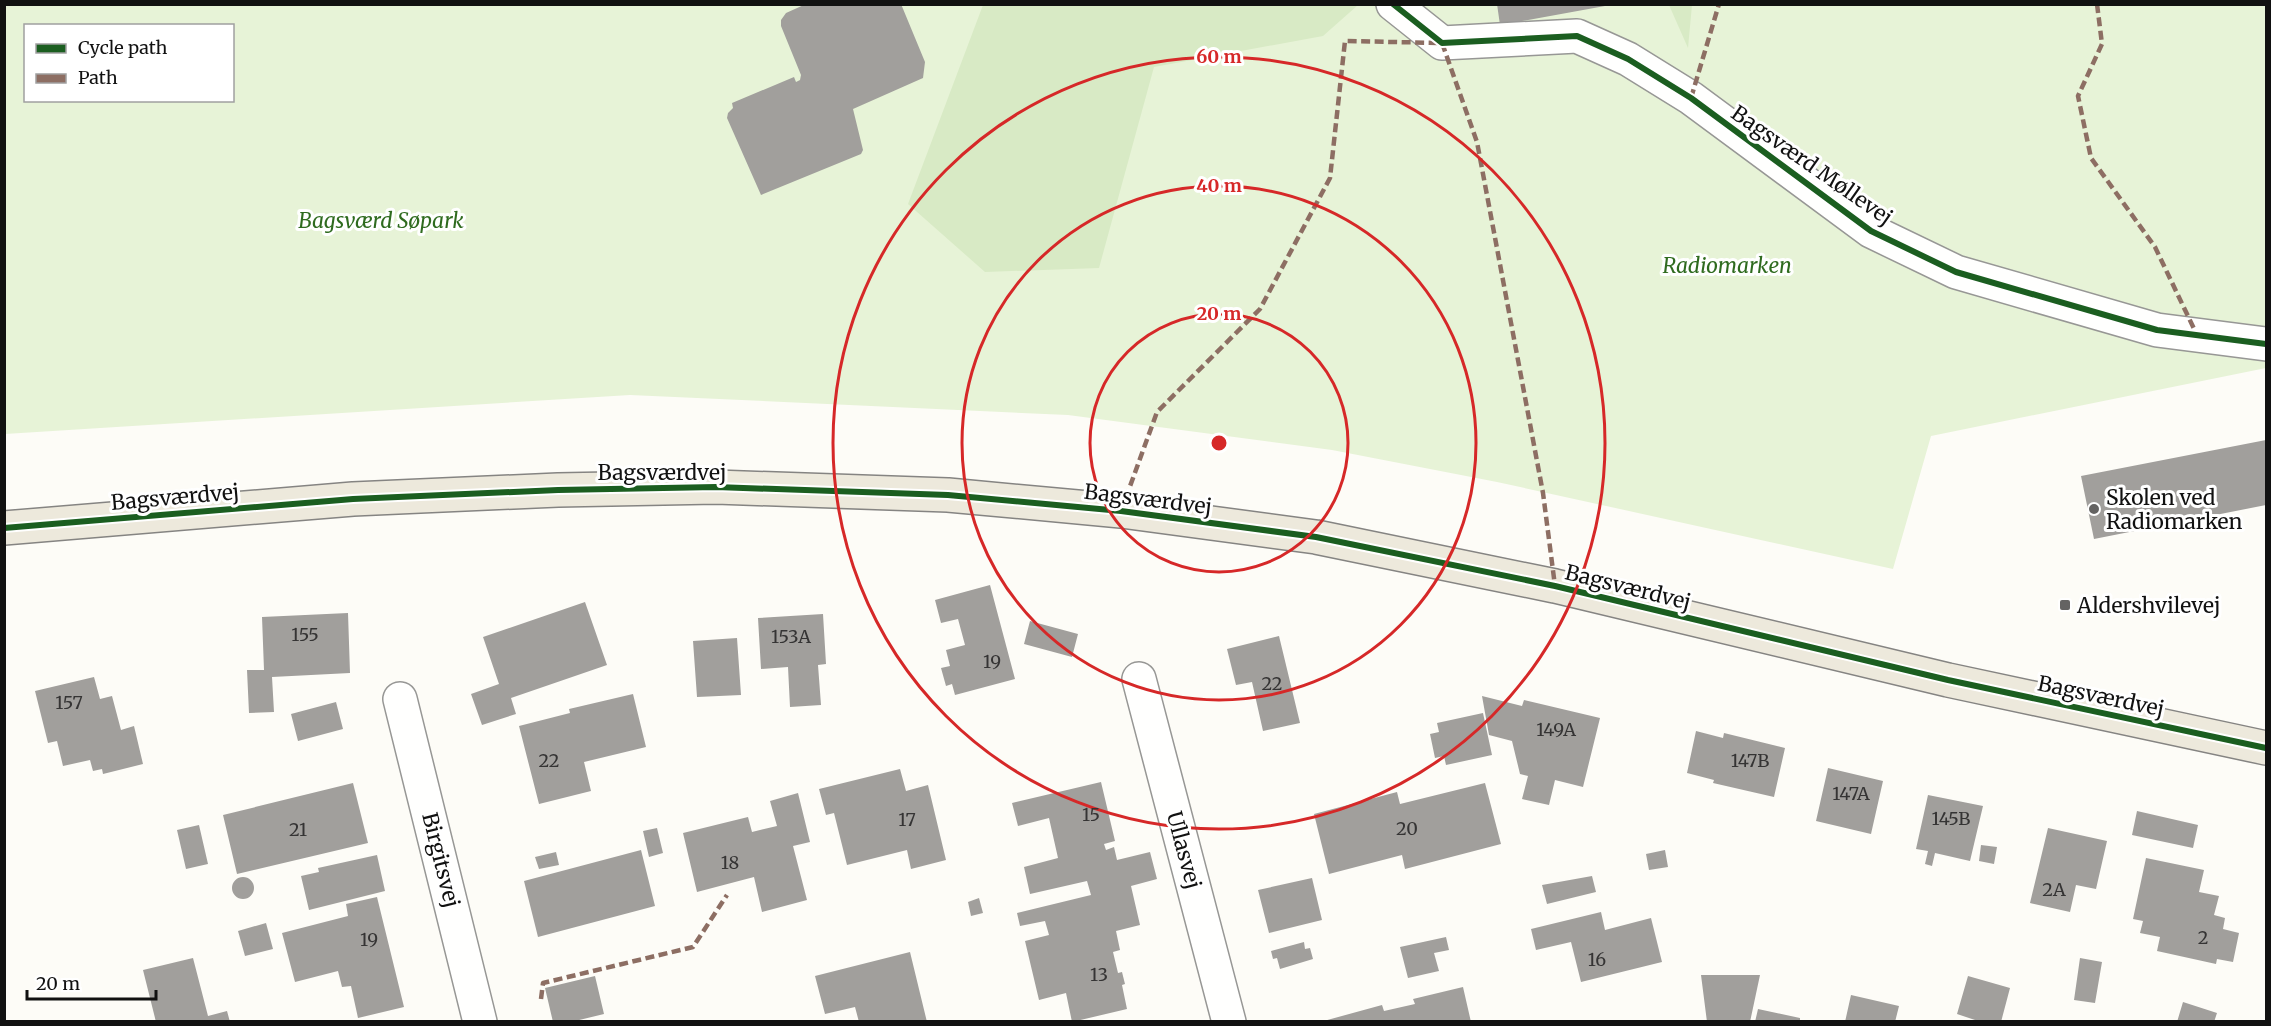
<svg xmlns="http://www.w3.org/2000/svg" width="2271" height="1026" font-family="Merriweather,serif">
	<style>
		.green { fill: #e7f3d7; fill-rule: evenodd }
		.forest { fill: #d8eac5 }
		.building { fill: #a19f9c }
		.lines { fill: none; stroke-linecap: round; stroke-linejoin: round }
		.street-casing { stroke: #979795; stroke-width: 36 }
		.primary-casing { stroke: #858482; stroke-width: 36 }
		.street { stroke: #fffffe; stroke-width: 33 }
		.primary { stroke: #ede9dc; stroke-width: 33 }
		.quiet { stroke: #8d6e63; stroke-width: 4.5; stroke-dasharray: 9 4.5; stroke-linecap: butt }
		.cycleway-casing { stroke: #fff; stroke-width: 10 }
		.cycleway { stroke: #1b5e20; stroke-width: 6 }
		.ring { fill: none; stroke: #d62828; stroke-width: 3 }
		.poi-dot { fill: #646362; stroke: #fff; stroke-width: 2 }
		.labels { text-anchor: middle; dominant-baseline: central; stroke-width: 6; stroke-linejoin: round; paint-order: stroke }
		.number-label { font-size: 18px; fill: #353434 }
		.street-label { font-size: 21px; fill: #111; stroke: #fff }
		.park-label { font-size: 21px; font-style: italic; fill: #2f6b1f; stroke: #fff }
		.poi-label { font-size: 21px; fill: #111; stroke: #fff; text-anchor: start }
		.centre { fill: #d62828; stroke: #fff; stroke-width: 3 }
		.ring-label { font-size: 18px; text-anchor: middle; font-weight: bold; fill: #d62828; stroke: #fff; stroke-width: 6; stroke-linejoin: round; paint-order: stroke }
	</style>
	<rect width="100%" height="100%" fill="#fdfcf7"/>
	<path class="green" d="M5 5H2266V368L1931 436 1893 569 1497 482 1332 450 1068 415 630 395 5 434ZM26 26H232V100H26Z"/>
	<path class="forest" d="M983 5V4L1358 5 1323 36 1154 67 1099 268 985 272 908 204Z
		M1669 5H1692L1688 48Z"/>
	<path class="building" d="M806 4H901L925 62 923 78 853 109 863 150 861 154 761 195 727 118 728 113 733 108 732 103 794 77 796 82 800 80 801 75 781 26V20L786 13Z
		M1497 4H1605V6L1500 25Z
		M2266 440V505L2094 539 2081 476Z
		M990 585 1015 679 955 695 952 684 946 686 941 668 950 666 946 650 965 645 958 619 941 623 935 600Z
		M585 602 607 665 511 698 516 714 482 725 471 694 499 684 483 637Z
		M348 613 350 673 272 677 274 712 249 713 247 670H264L262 617Z
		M823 614 826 664 818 665 821 705 790 707 788 667 761 669 758 618Z
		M1030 621 1078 634 1072 657 1024 644Z
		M1279 636 1300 723 1263 731 1252 682 1236 685 1227 649Z
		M737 638 741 695 697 697 693 641Z
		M94 677 100 699 112 696 121 730 134 726 143 764 103 774 102 769 93 771 90 760 63 766 57 741 48 743 35 691Z
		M633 694 646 747 584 762 591 791 539 804 519 726 570 713 569 709Z
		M1482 696 1522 706 1524 700 1600 718 1583 787 1555 780 1549 805 1522 799 1528 776 1520 774 1512 741 1489 735Z
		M336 702 343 729 298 741 291 714Z
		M1483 713 1492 755 1446 765 1444 756 1435 758 1430 734 1439 732 1437 723Z
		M1696 731 1723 738 1724 733 1785 748 1774 797 1713 783 1714 780 1687 773Z
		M1828 768 1883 781 1871 834 1816 821Z
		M900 769 906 791 928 785 946 860 911 869 907 850 847 865 834 813 826 815 819 789Z
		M1101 782 1115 841 1104 844 1106 850 1114 847 1117 860 1150 852 1157 879 1131 886 1140 925 1116 931 1120 950 1113 952 1118 973 1122 972 1125 984 1122 985 1127 1009 1072 1022 1066 993 1039 1000 1025 941 1049 935 1045 921 1020 926 1017 913 1091 895 1087 881 1030 894 1024 867 1058 858 1049 818 1018 826 1012 803Z
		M353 783 368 843 237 874 223 815Z
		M1485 783 1501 844 1405 869 1402 855 1329 874 1314 814 1397 792 1400 804Z
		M798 793 810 842 793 846 807 900 762 912 754 877 697 892 683 833 748 817 752 832 777 826 770 801Z
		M1928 795 1983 806 1970 861 1935 853 1932 866 1925 864 1928 851 1916 849Z
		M2137 811 2198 825 2193 848 2132 835Z
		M199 825 208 864 186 869 177 830Z
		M657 828 663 853 649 857 643 831Z
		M2048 828 2107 841 2096 889 2076 885 2070 912 2030 903Z
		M1981 845 1997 847 1994 864 1979 861Z
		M641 850 655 906 538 937 524 881Z
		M1665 850 1668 867 1649 870 1646 854Z
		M556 852 559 865 539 869 535 857Z
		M377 855 385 891 309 910 301 876 319 872 318 868Z
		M2146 858 2204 870 2199 892 2219 896 2214 915 2225 918 2223 929 2239 933 2233 962 2217 959 2216 964 2157 951 2160 937 2140 933 2143 921 2133 919Z
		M1592 876 1596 892 1547 904 1542 885Z
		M232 888a11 11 0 1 1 22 0a11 11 0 1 1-22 0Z
		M1312 878 1322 920 1269 933 1258 890Z
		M377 897 404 1007 358 1018 351 986 342 987 338 971 295 982 282 933 348 916 346 904Z
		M979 898 983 913 971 916 968 902Z
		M1601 912 1605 930 1651 918 1662 962 1581 982 1571 942 1536 950 1531 929Z
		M266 923 273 949 245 956 238 931Z
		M1446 937 1449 950 1434 953 1439 971 1408 978 1400 947Z
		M1304 942 1305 949 1310 948 1313 959 1280 969 1277 958 1273 959 1271 951Z
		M910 952 927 1022H859L855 1007 825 1014 815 976Z
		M193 958 208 1016 227 1011 230 1022H156L143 970Z
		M2080 958 2102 962 2095 1003 2074 1000Z
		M1701 975H1760L1750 1022H1707Z
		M595 976 604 1014 571 1022H553L545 988Z
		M1968 976 2010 988 2001 1022H1981L1957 1014Z
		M1463 987 1471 1022H1320L1382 1005 1384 1011 1415 1004 1413 999Z
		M1851 995 1899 1006 1895 1022H1845Z
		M2183 1002 2217 1013 2214 1022H2177Z
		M1758 1009 1800 1018V1022H1755Z"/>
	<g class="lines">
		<g class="street-casing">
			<path id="street" d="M1393 4 1442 43 1577 36 1628 59 1691 98 1871 231 1956 272 2157 330 2266 344
				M1139 679 1229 1022
				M400 699 480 1022"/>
		</g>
		<g class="primary-casing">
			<path id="primary" d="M4 528 353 499 558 490 716 487 948 495 1121 511 1316 537 1555 586 1948 680 2266 748"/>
		</g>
		<use href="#street" class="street"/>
		<use href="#primary" class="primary"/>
		<path class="quiet" d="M2097 4 2102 44 2078 96 2091 158 2155 247 2197 335
			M1691 98 1719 4
			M1121 511 1157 412 1260 309 1330 178 1345 41 1442 43 1477 142 1543 493 1555 586
			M541 999 543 983 693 947 727 895"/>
		<g class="cycleway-casing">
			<path id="cycleway" d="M1393 4 1442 43 1577 36 1628 59 1691 98 1871 231 1956 272 2157 330 2266 344
				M4 528 353 499 558 490 716 487 948 495 1121 511 1316 537 1555 586 1948 680 2266 748"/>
		</g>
		<use href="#cycleway" class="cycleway"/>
	</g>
	<g class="ring">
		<circle cx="1219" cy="443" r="129"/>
		<circle cx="1219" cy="443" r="257"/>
		<circle cx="1219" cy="443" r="386"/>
	</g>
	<g class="poi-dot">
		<circle cx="2094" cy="509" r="6"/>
		<rect x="2059" y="599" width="12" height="12" rx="3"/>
	</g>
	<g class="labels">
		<g class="number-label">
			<text x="305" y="634">155</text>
			<text x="791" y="636">153A</text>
			<text x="992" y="661">19</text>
			<text x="1272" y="683">22</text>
			<text x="69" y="702">157</text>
			<text x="1556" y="729">149A</text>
			<text x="549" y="760">22</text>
			<text x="1750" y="760">147B</text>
			<text x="1851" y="793">147A</text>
			<text x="1091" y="814">15</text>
			<text x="1951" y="818">145B</text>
			<text x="907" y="819">17</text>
			<text x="1407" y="828">20</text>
			<text x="298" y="829">21</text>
			<text x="730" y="862">18</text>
			<text x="2054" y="889">2A</text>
			<text x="2203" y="937">2</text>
			<text x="369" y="939">19</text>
			<text x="1597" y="959">16</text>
			<text x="1099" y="974">13</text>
		</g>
		<g class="street-label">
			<text transform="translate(1812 165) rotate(35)">Bagsværd Møllevej</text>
			<text x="662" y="472">Bagsværdvej</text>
			<text transform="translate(175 497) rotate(-5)">Bagsværdvej</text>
			<text transform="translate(1148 499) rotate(7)">Bagsværdvej</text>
			<text transform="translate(1628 587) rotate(14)">Bagsværdvej</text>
			<text transform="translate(2101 696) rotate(12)">Bagsværdvej</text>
			<text transform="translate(1184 850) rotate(75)">Ullasvej</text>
			<text transform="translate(441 860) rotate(76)">Birgitsvej</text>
		</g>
		<g class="park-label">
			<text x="381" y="220">Bagsværd Søpark</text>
			<text x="1727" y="265">Radiomarken</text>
		</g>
		<g class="poi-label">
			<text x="2106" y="497">Skolen ved<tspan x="2106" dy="24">Radiomarken</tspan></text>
			<text x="2077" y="605">Aldershvilevej</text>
		</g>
	</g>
	<circle cx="1219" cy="443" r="9" class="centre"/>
	<g class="ring-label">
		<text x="1219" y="63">60 m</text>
		<text x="1219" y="192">40 m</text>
		<text x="1219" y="320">20 m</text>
	</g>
	<rect width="2271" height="1026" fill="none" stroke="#111111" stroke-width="12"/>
	<rect x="24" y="24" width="210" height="78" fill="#ffffff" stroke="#a0a0a0" stroke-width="1.5"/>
	<rect x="36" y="44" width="30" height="9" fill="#1b5e20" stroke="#a0a0a0" stroke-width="1.5"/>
	<text x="78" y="54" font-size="18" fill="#111111">Cycle path</text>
	<rect x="36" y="74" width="30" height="9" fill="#8d6e63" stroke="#a0a0a0" stroke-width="1.5"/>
	<text x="78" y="84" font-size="18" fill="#111111">Path</text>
	<path d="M27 990v9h129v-9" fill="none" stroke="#111111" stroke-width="3"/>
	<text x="36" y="990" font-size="18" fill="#111111" stroke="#ffffff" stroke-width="4.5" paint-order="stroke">20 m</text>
</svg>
